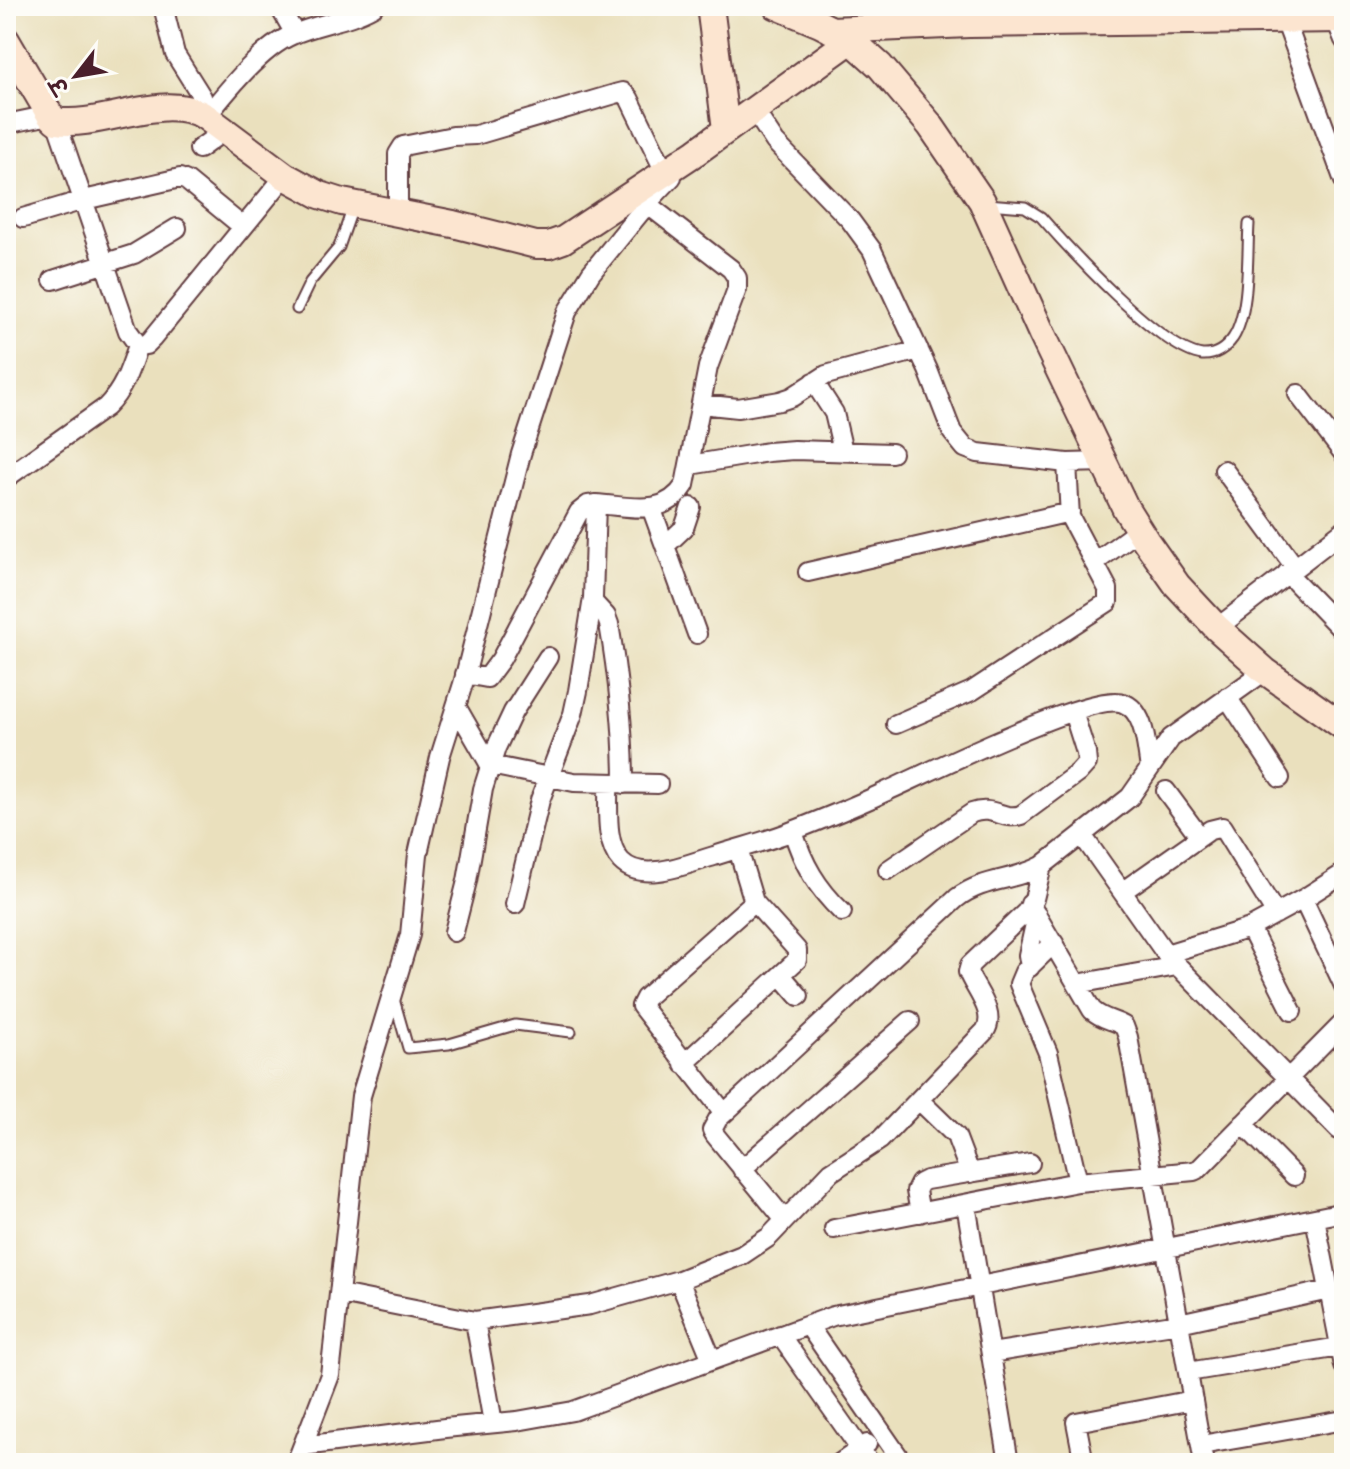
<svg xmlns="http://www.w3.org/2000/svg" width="1350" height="1469" font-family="'Gochi Hand','Playpen Sans Deva',sans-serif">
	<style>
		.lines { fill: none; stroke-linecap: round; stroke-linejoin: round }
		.lane-casing { stroke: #623c41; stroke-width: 13 }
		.street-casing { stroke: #623c41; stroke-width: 22 }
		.secondary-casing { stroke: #623c41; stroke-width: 30 }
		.lane { stroke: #fff; stroke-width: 9 }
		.street { stroke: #fff; stroke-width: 18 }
		.secondary { stroke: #fce5d0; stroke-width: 26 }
	</style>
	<rect width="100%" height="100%" fill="#fdfcf7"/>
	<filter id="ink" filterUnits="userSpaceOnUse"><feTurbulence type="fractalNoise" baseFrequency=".0125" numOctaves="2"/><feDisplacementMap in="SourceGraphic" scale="16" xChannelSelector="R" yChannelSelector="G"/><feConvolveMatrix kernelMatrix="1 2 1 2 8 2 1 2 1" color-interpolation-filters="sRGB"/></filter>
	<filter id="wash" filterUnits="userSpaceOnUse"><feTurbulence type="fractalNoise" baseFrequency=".006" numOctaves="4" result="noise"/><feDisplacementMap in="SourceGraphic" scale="32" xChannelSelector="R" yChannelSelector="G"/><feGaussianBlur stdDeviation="1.8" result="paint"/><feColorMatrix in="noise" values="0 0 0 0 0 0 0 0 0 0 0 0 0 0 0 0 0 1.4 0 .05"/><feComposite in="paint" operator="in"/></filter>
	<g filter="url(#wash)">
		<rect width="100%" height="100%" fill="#eae0bd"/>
	</g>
	<g filter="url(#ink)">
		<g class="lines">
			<g class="lane-casing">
				<path id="lane" d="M987 204 1025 207 1041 217C1070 250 1160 349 1202 355 1215 356 1226 348 1233 338 1250 312 1247 255 1249 224
					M297 309 310 282 339 247 353 207
					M394 999 408 1048 449 1044 515 1025 571 1032"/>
			</g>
			<g class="street-casing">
				<path id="street" d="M163 6 175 54 202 97 201 113
					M279 6 295 34
					M870 6 871 28
					M1285 20 1344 181
					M1336 20 1344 40
					M754 110 775 142 850 220 872 250 928 370 952 432 965 448 978 453 1067 463 1105 462
					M206 117C227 91 261 48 292 35 319 23 348 21 374 6
					M56 121 128 331 138 345H146L152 339 285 176
					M6 124 50 115
					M199 149 225 130
					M398 213V154L403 146 453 136 476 135 615 94 623 92 629 98 665 172
					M23 218 84 200 180 178 187 181 243 227
					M53 280 134 254 177 228
					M814 382 834 413 843 451
					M1298 394 1344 454
					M701 404 738 408 780 401 792 397 826 375 919 350
					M690 465 768 452 794 450 892 453
					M1224 470 1295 567
					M6 478 106 407C124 389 130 369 138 345
					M651 507 697 634
					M665 546 684 528 691 507
					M1094 563 1139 530
					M808 572 1070 512
					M1287 573 1344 632
					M593 602 606 616 609 624C618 677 624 730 624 784
					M1217 628 1344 530
					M465 674 487 678 501 659 579 512 588 505 596 504C630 506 664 518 685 485L708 367 737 289V278L731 269 647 204
					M1227 697 1280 778
					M456 706 490 765 574 782 658 784
					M896 724 972 691 1108 602V589L1070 517 1067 463
					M608 783C609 806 604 843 621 861 643 884 689 863 714 856 741 847 769 841 795 830 825 818 856 806 885 792 923 775 1093 691 1123 703 1146 711 1146 748 1150 768
					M1166 791 1200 837
					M793 831C803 864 817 888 842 912
					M1082 835 1166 954 1339 1130
					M888 870 972 813C993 805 1003 821 1021 815L1078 773 1087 763 1086 753 1073 712
					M1123 891 1210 830 1222 827 1276 914
					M1303 899 1344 986
					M515 904 540 800 573 714 578 691 593 598 596 504
					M1030 904 1092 1010C1103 1020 1112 1019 1124 1026L1128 1037 1204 1463
					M1250 928 1292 1011
					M454 932 467 881 483 789 496 748 513 712 548 657
					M1054 943 1024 972 1019 984 1048 1053 1078 1182
					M1166 954 1250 928 1303 899 1344 873
					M1030 967 1028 955 1037 915
					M781 975 799 996
					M1077 984 1177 966
					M684 1064 797 960V950L754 902 738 849
					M919 1100 956 1136 970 1173
					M724 1113 641 1006 645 998 754 902
					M1243 1124 1294 1176
					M742 1169 910 1021
					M966 1204 1009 1463
					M920 1213 916 1191 920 1183 926 1180 1030 1163
					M1315 1218 1344 1366
					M784 1219 715 1135 712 1130 718 1119 957 898C983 878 1014 881 1042 866L1130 797 1171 738 1265 671
					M834 1229 1078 1182 1194 1171 1200 1168 1344 1022
					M679 1280 712 1360
					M340 1294 475 1321 590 1305 679 1280 742 1255 769 1237 831 1172 880 1140 985 1031C997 1013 975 990 968 972L970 965 1026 912 1034 899 1042 866
					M475 1321 493 1423
					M808 1325 903 1463
					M780 1335 870 1463
					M991 1353 1179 1323 1329 1290
					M1188 1372 1340 1347
					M1201 1445 1344 1420
					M303 1446 445 1428 517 1421 573 1411 833 1316 1344 1212
					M296 1463 330 1375 361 1096 410 935 418 854 440 757 463 684 521 454 567 312 591 273 652 198 672 177
					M840 1463 867 1444
					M1084 1463 1076 1422 1193 1400"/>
			</g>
			<g class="secondary-casing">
				<path id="secondary" d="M710 6 726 129
					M777 6 820 24 851 40 880 66 930 125 982 201 1041 332 1126 509 1146 541 1177 585 1217 628 1265 671 1344 727
					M831 30 969 24 1344 19
					M6 40 50 115 56 121C101 129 164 90 206 117L285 176 320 195 342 202 453 224 536 245H549L563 240 696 152 851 40"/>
			</g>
			<use href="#lane" class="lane"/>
			<use href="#street" class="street"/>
			<use href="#secondary" class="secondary"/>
		</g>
	</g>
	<rect width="1350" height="1469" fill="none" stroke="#fdfcf7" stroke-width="32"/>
	<g transform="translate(76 76) rotate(239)" stroke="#fdfcf7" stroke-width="6" paint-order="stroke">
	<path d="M0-6L14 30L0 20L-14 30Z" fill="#4a1f2b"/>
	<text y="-12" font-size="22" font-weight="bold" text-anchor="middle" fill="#4a1f2b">उ</text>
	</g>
</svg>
